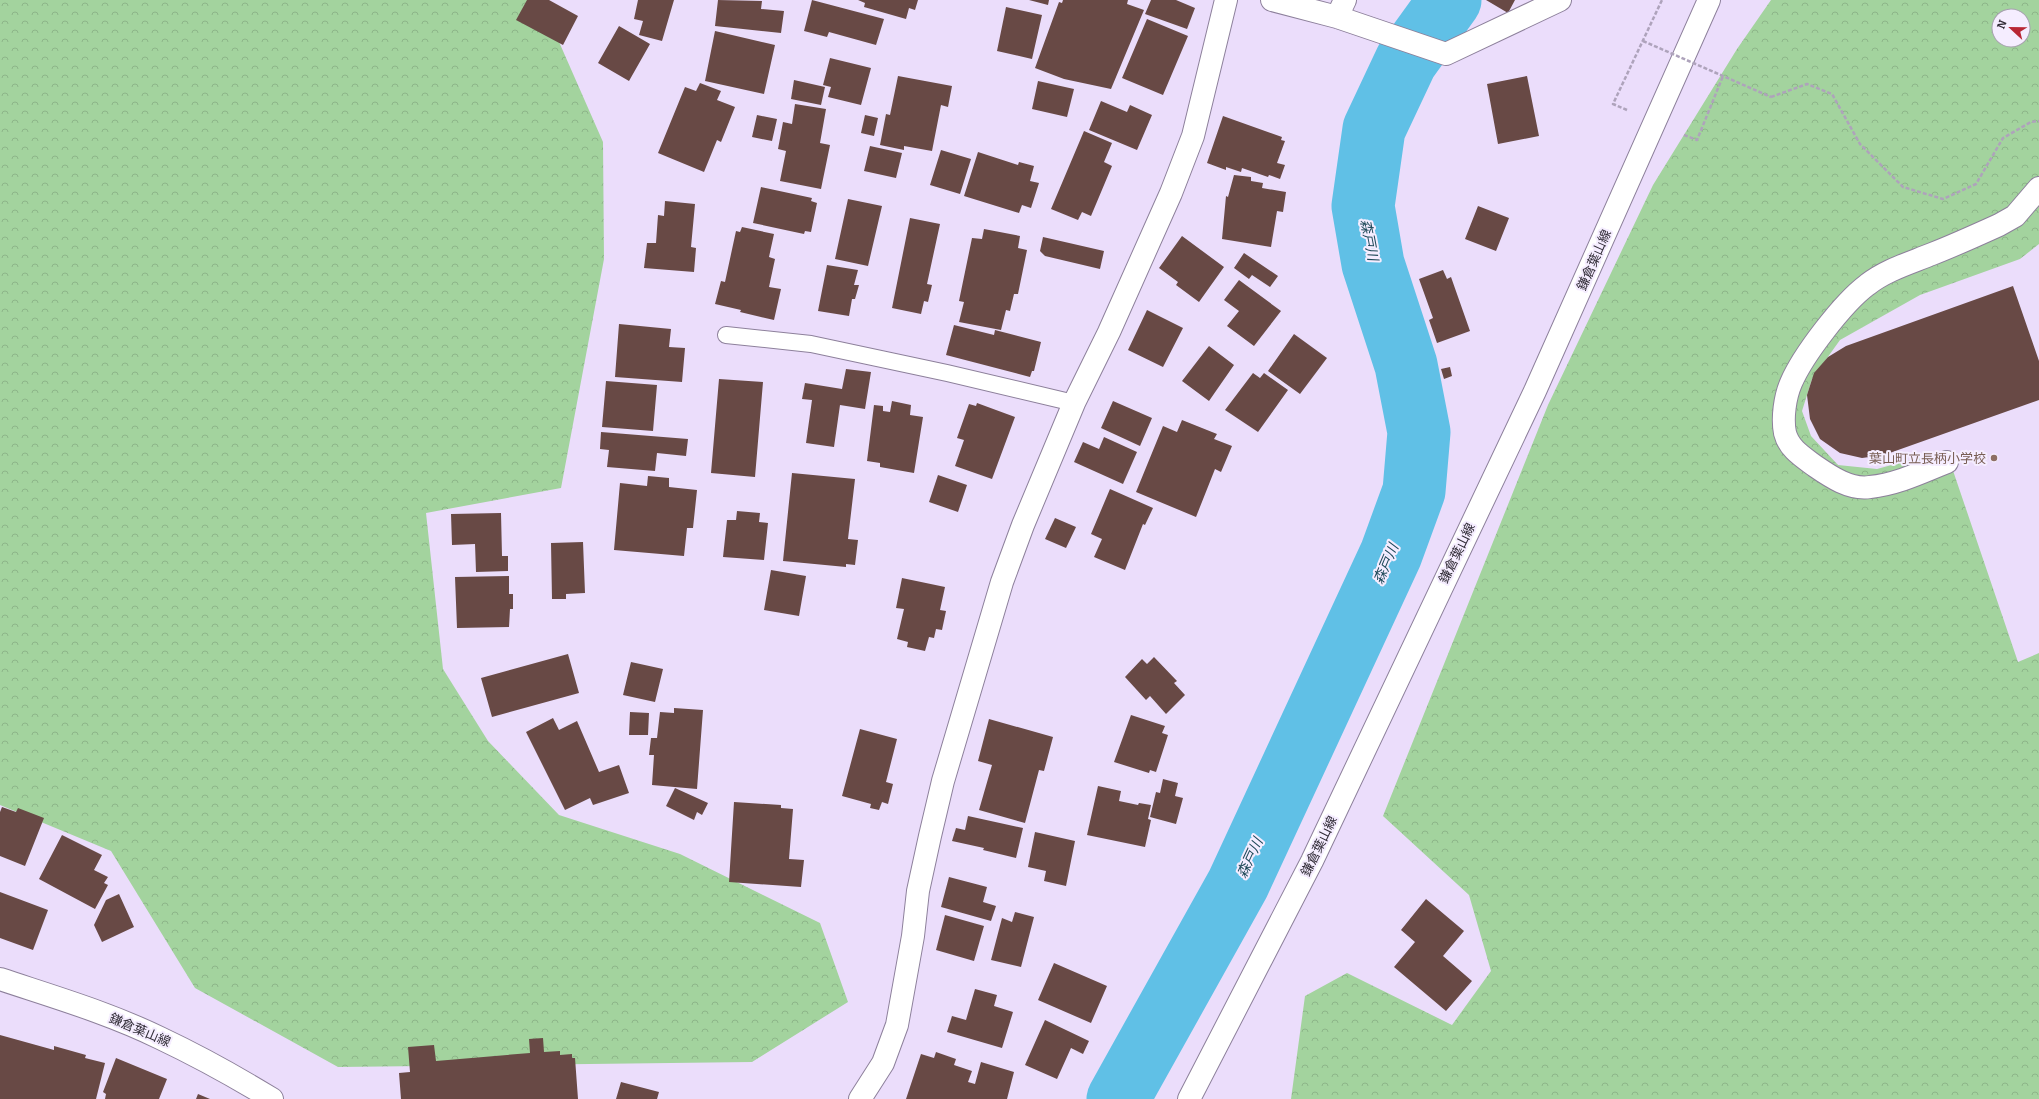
<svg xmlns="http://www.w3.org/2000/svg" width="2039" height="1099" font-family="Bitter,'Noto Sans JP',serif">
	<style>
		.forest { fill: url(#forest-crowns); fill-rule: evenodd }
		.lines { fill: none; stroke-linecap: round; stroke-linejoin: round }
		.river { stroke: #60c0e6; stroke-width: 63 }
		.building { fill: #684945 }
		.service-casing { stroke: #8d809b; stroke-width: 18 }
		.minor-casing { stroke: #8d809b; stroke-width: 24 }
		.tertiary-casing { stroke: #8d809b; stroke-width: 24 }
		.secondary-casing { stroke: #8d809b; stroke-width: 24 }
		.path { stroke: #aea3bb; stroke-width: 2.5; stroke-dasharray: 4 2; stroke-linecap: butt }
		.service { stroke: #fff; stroke-width: 16 }
		.minor { stroke: #fff; stroke-width: 22 }
		.tertiary { stroke: #fff; stroke-width: 22 }
		.secondary { stroke: #fff; stroke-width: 22 }
		.path-bridge { stroke: #aea3bb; stroke-width: 2.5; stroke-dasharray: 4 2; stroke-linecap: butt }
		.education-dot { fill: #8d6e63; stroke: #f5edff; stroke-width: 1.5 }
		.labels { text-anchor: middle; dominant-baseline: central; stroke-width: 4; stroke-linejoin: round; paint-order: stroke }
		.street-label { font-size: 13px; fill: #312c37; stroke: #f5edff }
		.education-label { font-size: 13px; fill: #785e54; stroke: #f5edff; text-anchor: end }
		.water-label { font-size: 14px; font-style: italic; fill: #1f4959; stroke: #f5edff }
	</style>
	<defs>
		<pattern id="forest-crowns" width="20" height="18" patternUnits="userSpaceOnUse"><rect width="20" height="18" fill="#a3d39e"/><path d="M2 6a3 3 0 1 1 6 0M12 15a3 3 0 1 1 6 0" fill="none" stroke="#8db589"/></pattern>
	</defs>
	<rect width="100%" height="100%" fill="#ebddfb"/>
	<path class="forest" d="M0 0H544L545 10 603 142 604 259 561 488 426 513 443 669 488 741 559 815 680 854 820 923 848 1002 752 1062 338 1067 195 988 111 851 0 805Z
		M1771 0H2039V244L2020 259 1920 295 1840 340 1812 379 1802 411 1811 436 1838 465 1877 469 1946 450 2018 662 2039 653V1099H1291L1305 996 1347 973 1452 1025 1491 971 1469 895 1383 816 1548 405 1653 185 1737 49ZM1999 16H2023V40H1999Z"/>
	<g class="lines">
		<path class="river" d="M1118 1099 1238 884 1391 554 1414 491 1419 432 1406 365 1373 264 1363 206 1374 129 1406 61 1450 0"/>
	</g>
	<path class="building" d="M527 0H549L578 16 563 45 516 20Z
		M638 0H674L662 41 639 35 643 21 634 19Z
		M718 0 762 1 761 9 784 11 781 33 715 26Z
		M812 0 884 19 876 45 829 32 827 37 804 31Z
		M858 0H918L915 10 909 8 906 19 864 7 865 3Z
		M1029 0H1049L1048 5Z
		M1063 0H1128L1127 4 1144 10 1111 89 1064 79 1035 68 1059 2 1062 3Z
		M1151 0H1176L1195 8 1187 29 1145 14Z
		M1486 0H1515L1508 13Z
		M1006 7 1042 15 1032 59 997 51Z
		M1147 19 1188 36 1163 95 1122 78Z
		M619 26 650 44 629 81 598 63Z
		M715 31 775 45 764 94 705 81Z
		M830 58 871 68 861 105 828 97 831 87 823 85Z
		M898 76 952 86 948 107 941 105 932 151 904 146V150L880 145 886 114 890 115Z
		M1527 76 1539 136 1498 144 1487 84Z
		M794 80 825 87 821 105 791 99Z
		M1038 81 1074 89 1067 117 1032 109Z
		M700 83 721 91 717 100 735 107 721 142 717 140 704 172 658 153 685 87 696 91Z
		M1101 101 1127 112 1130 105 1152 115 1137 150 1089 130Z
		M795 104 826 109 820 143 830 145 821 189 780 181 786 151 778 149 783 122 792 124Z
		M757 115 777 119 772 141 752 137Z
		M865 115 878 118 874 136 861 133Z
		M1223 116 1282 137 1281 140 1285 141 1277 163 1285 165 1280 179 1269 175 1268 177 1242 168 1241 172 1226 167V170L1207 163Z
		M1084 131 1112 143 1104 162 1112 166 1091 216 1082 212 1078 220 1051 209Z
		M870 146 902 153 896 178 864 171Z
		M941 150 971 159 960 194 930 185Z
		M978 152 1018 165 1019 162 1034 166 1030 181 1039 183 1031 208 1022 205 1019 213 964 196Z
		M1234 175 1251 177V181L1263 183 1262 188 1286 192 1283 212 1277 211 1271 247 1222 239 1226 196 1228 197Z
		M761 187 812 198 811 201 817 203 811 232 805 231 804 234 753 223Z
		M848 199 882 206 868 266 835 259Z
		M665 201 695 204 691 247 696 248 694 272 644 268 647 243H656L658 215 664 216Z
		M1478 206 1509 218 1496 251 1465 239Z
		M910 218 940 224 927 284 932 285 928 302 924 301 921 314 892 308Z
		M742 227 774 234 769 257 775 259 769 287 781 289 774 320 740 312 741 310 715 304 721 281 725 282 736 231 740 232Z
		M984 229 1020 236 1018 248 1027 250 1018 294H1014L1010 311 1006 310 1001 330 959 322 964 302 959 301 972 238 982 239Z
		M1182 236 1224 267 1199 302 1176 285 1178 282 1159 268Z
		M1043 237 1104 251 1100 269 1045 256 1040 251Z
		M1244 253 1278 276 1270 287 1252 275 1249 279 1234 268Z
		M827 265 858 270 854 285H859L855 299H852L849 316 818 311Z
		M1443 270 1447 279 1451 277 1470 331 1437 343 1429 320 1433 318 1419 279Z
		M1239 280 1281 311 1254 346 1227 326 1239 311 1224 300Z
		M2013 286 2039 361V400L1884 455 1862 458 1840 453 1820 439 1810 419 1807 395 1814 373 1828 357 1846 346Z
		M1147 310 1183 328 1163 367 1128 350Z
		M619 324 671 329 669 347 685 348 682 382 615 377Z
		M954 325 994 335 995 330 1041 342 1034 371H1032L1030 377 946 355Z
		M1294 334 1327 358 1300 394 1268 371Z
		M1209 346 1234 365 1209 401 1182 381Z
		M1450 367 1452 376 1444 379 1441 369Z
		M846 369 871 372 865 409 840 405 834 447 806 443 812 400 802 399 805 383 842 389Z
		M1253 373 1260 378 1264 373 1288 390 1258 432 1225 410Z
		M719 379 763 382 755 477 711 473Z
		M606 381 657 385 653 431 602 427Z
		M892 401 911 405 910 415 923 417 914 473 880 467V463L867 461 874 405 883 406V411L890 412Z
		M1113 401 1152 418 1140 446 1101 428Z
		M977 403 1015 417 992 479 955 466 964 440 957 438 969 404 976 406Z
		M1182 420 1217 434 1214 439 1232 446 1221 472 1215 469 1196 517 1136 492 1163 426 1177 432Z
		M601 432 688 439 686 456 657 453 655 471 607 467 609 450 600 449Z
		M1104 437 1137 452 1123 484 1074 462 1083 442 1099 449Z
		M792 473 855 479 848 539 858 540 855 565 846 564V567L783 561Z
		M938 475 967 485 958 512 929 502Z
		M648 476 669 478V487L697 490 693 528H687L684 556 614 550 620 483 647 486Z
		M1110 489 1153 508 1145 525 1143 524 1125 570 1094 557 1102 539 1091 534Z
		M737 511 760 513 759 522 768 523 764 560 723 557 727 520H736Z
		M501 513 502 556H508V571L476 572 475 544 452 545 451 514Z
		M1055 518 1076 527 1066 548 1045 539Z
		M583 542 585 593 566 594V599H552L551 543Z
		M771 570 806 576 799 616 764 610Z
		M509 576V594H513V609H510L509 627 457 628 455 577Z
		M902 578 945 587 940 610 946 611 942 630 936 629 934 638 929 637 925 651 907 647 908 642 897 639 904 609 896 608Z
		M568 654 579 693 492 717 481 678Z
		M1154 657 1177 681 1174 683 1185 695 1166 714 1150 696 1146 700 1125 677 1142 659 1147 664Z
		M631 662 663 669 655 702 623 695Z
		M674 708 703 710 697 789 652 785 654 755H649L651 738H657L660 712 674 713Z
		M630 712 649 713 648 735H629Z
		M1131 715 1165 726 1162 733 1168 735 1156 772 1150 770 1149 773 1114 762Z
		M553 718 559 730 577 721 599 772 619 765 629 793 593 805 590 798 565 810 526 732Z
		M989 719 1053 737 1044 771 1039 770 1025 823 979 810 992 765 978 761Z
		M860 729 897 739 886 782 893 784 888 804 882 802 879 810 870 808 871 804 842 796Z
		M1163 779 1178 783 1175 796 1183 798 1176 824 1150 817 1156 792 1160 793Z
		M1098 786 1121 791 1119 801 1138 805 1139 803 1151 805 1148 819 1151 820 1145 847 1087 835Z
		M675 788 708 803 702 815 697 812 694 820 666 806Z
		M734 802 781 805V808L793 809 789 859 804 860 801 887 729 882Z
		M2 807 16 812 18 808 44 818 25 866 0 856V812Z
		M968 816 1023 828 1016 858 983 850 984 848 952 841 956 828 965 830Z
		M1035 832 1075 841 1066 886 1044 881 1046 871 1028 867Z
		M62 835 102 855 94 870 108 877 104 883 108 885 95 909 39 879Z
		M949 877 987 887 983 902 996 906 991 921 941 907Z
		M0 892 48 910 33 950 0 938Z
		M119 894 134 927 102 942 94 925 106 900Z
		M1426 899 1464 931 1443 956 1472 981 1446 1011 1394 967 1415 942 1401 930Z
		M1015 912 1034 917 1021 967 991 960 1002 918 1012 922Z
		M945 915 984 926 974 961 936 950Z
		M1054 963 1107 986 1091 1023 1038 1000Z
		M975 989 997 995 994 1006 1013 1012 1002 1048 947 1032 952 1016 966 1020Z
		M1045 1020 1089 1041 1083 1054 1071 1048 1057 1079 1025 1065Z
		M0 1035 54 1050V1046L86 1055 85 1058 105 1063 96 1099H0Z
		M543 1038 544 1052 560 1051V1055L572 1054V1058H575L578 1099H401L399 1073 410 1072 408 1047 434 1045 436 1061 530 1053 529 1039Z
		M936 1052 956 1059 954 1065 972 1071 968 1082 975 1084 981 1062 1014 1072 1007 1099H906L921 1054 934 1058Z
		M116 1058 167 1079 159 1099H105L106 1094 103 1092Z
		M621 1082 659 1092 657 1099H616Z
		M198 1094 210 1099H196Z"/>
	<g class="lines">
		<g class="service-casing">
			<path id="service" d="M726 335 811 344 947 373 1074 403"/>
		</g>
		<g class="minor-casing">
			<path id="minor" d="M1272 0 1337 17 1446 54 1560 0
				M1337 17 1345 0
				M1947 462C1922 472 1898 484 1870 487 1850 490 1831 477 1815 466 1803 457 1789 449 1785 433 1782 418 1785 397 1791 383 1803 355 1843 303 1867 285 1886 270 1910 263 1932 254 1955 245 1977 235 1999 225L2015 216 2039 188"/>
		</g>
		<g class="tertiary-casing">
			<path id="tertiary" d="M860 1099 883 1063 897 1025 913 936 918 891 930 836 943 781 1002 582 1023 525 1074 403 1109 332 1171 193 1193 136 1226 0"/>
		</g>
		<g class="secondary-casing">
			<path id="secondary" d="M0 979C54 997 109 1013 160 1038 198 1056 236 1077 272 1099
				M1189 1099 1312 861 1535 391 1709 0"/>
		</g>
		<path class="path" d="M1771 97 1807 84 1832 94 1860 144 1903 187 1943 199 1976 184 2003 138 2031 122 2039 121
			M1627 110 1613 104 1662 0
			M1684 135 1697 140 1723 76"/>
		<use href="#service" class="service"/>
		<use href="#minor" class="minor"/>
		<use href="#tertiary" class="tertiary"/>
		<use href="#secondary" class="secondary"/>
		<path class="path-bridge" d="M1643 41 1771 97"/>
	</g>
	<circle class="education-dot" cx="1994" cy="458" r="4"/>
	<g class="labels">
		<g class="street-label">
			<text transform="translate(1594 260) rotate(-66)">鎌倉葉山線</text>
			<text transform="translate(1457 553) rotate(-64)">鎌倉葉山線</text>
			<text transform="translate(1319 846) rotate(-64)">鎌倉葉山線</text>
			<text transform="translate(140 1030) rotate(23)">鎌倉葉山線</text>
		</g>
		<g class="education-label">
			<text x="1986" y="458">葉山町立長柄小学校</text>
		</g>
		<g class="water-label">
			<text transform="translate(1369 240) rotate(79)">森戸川</text>
			<text transform="translate(1386 564) rotate(-67)">森戸川</text>
			<text transform="translate(1250 858) rotate(-65)">森戸川</text>
		</g>
	</g>
	<g transform="translate(2011 28) rotate(292)"><circle r="19" fill="#f5edff" stroke="#a7a0af"/>
	<path d="M0-3L7 15L0 10L-7 15Z" fill="#b82734"/>
	<text y="-6" font-size="11" font-weight="bold" text-anchor="middle" fill="#312c37">N</text>
	</g>
</svg>
